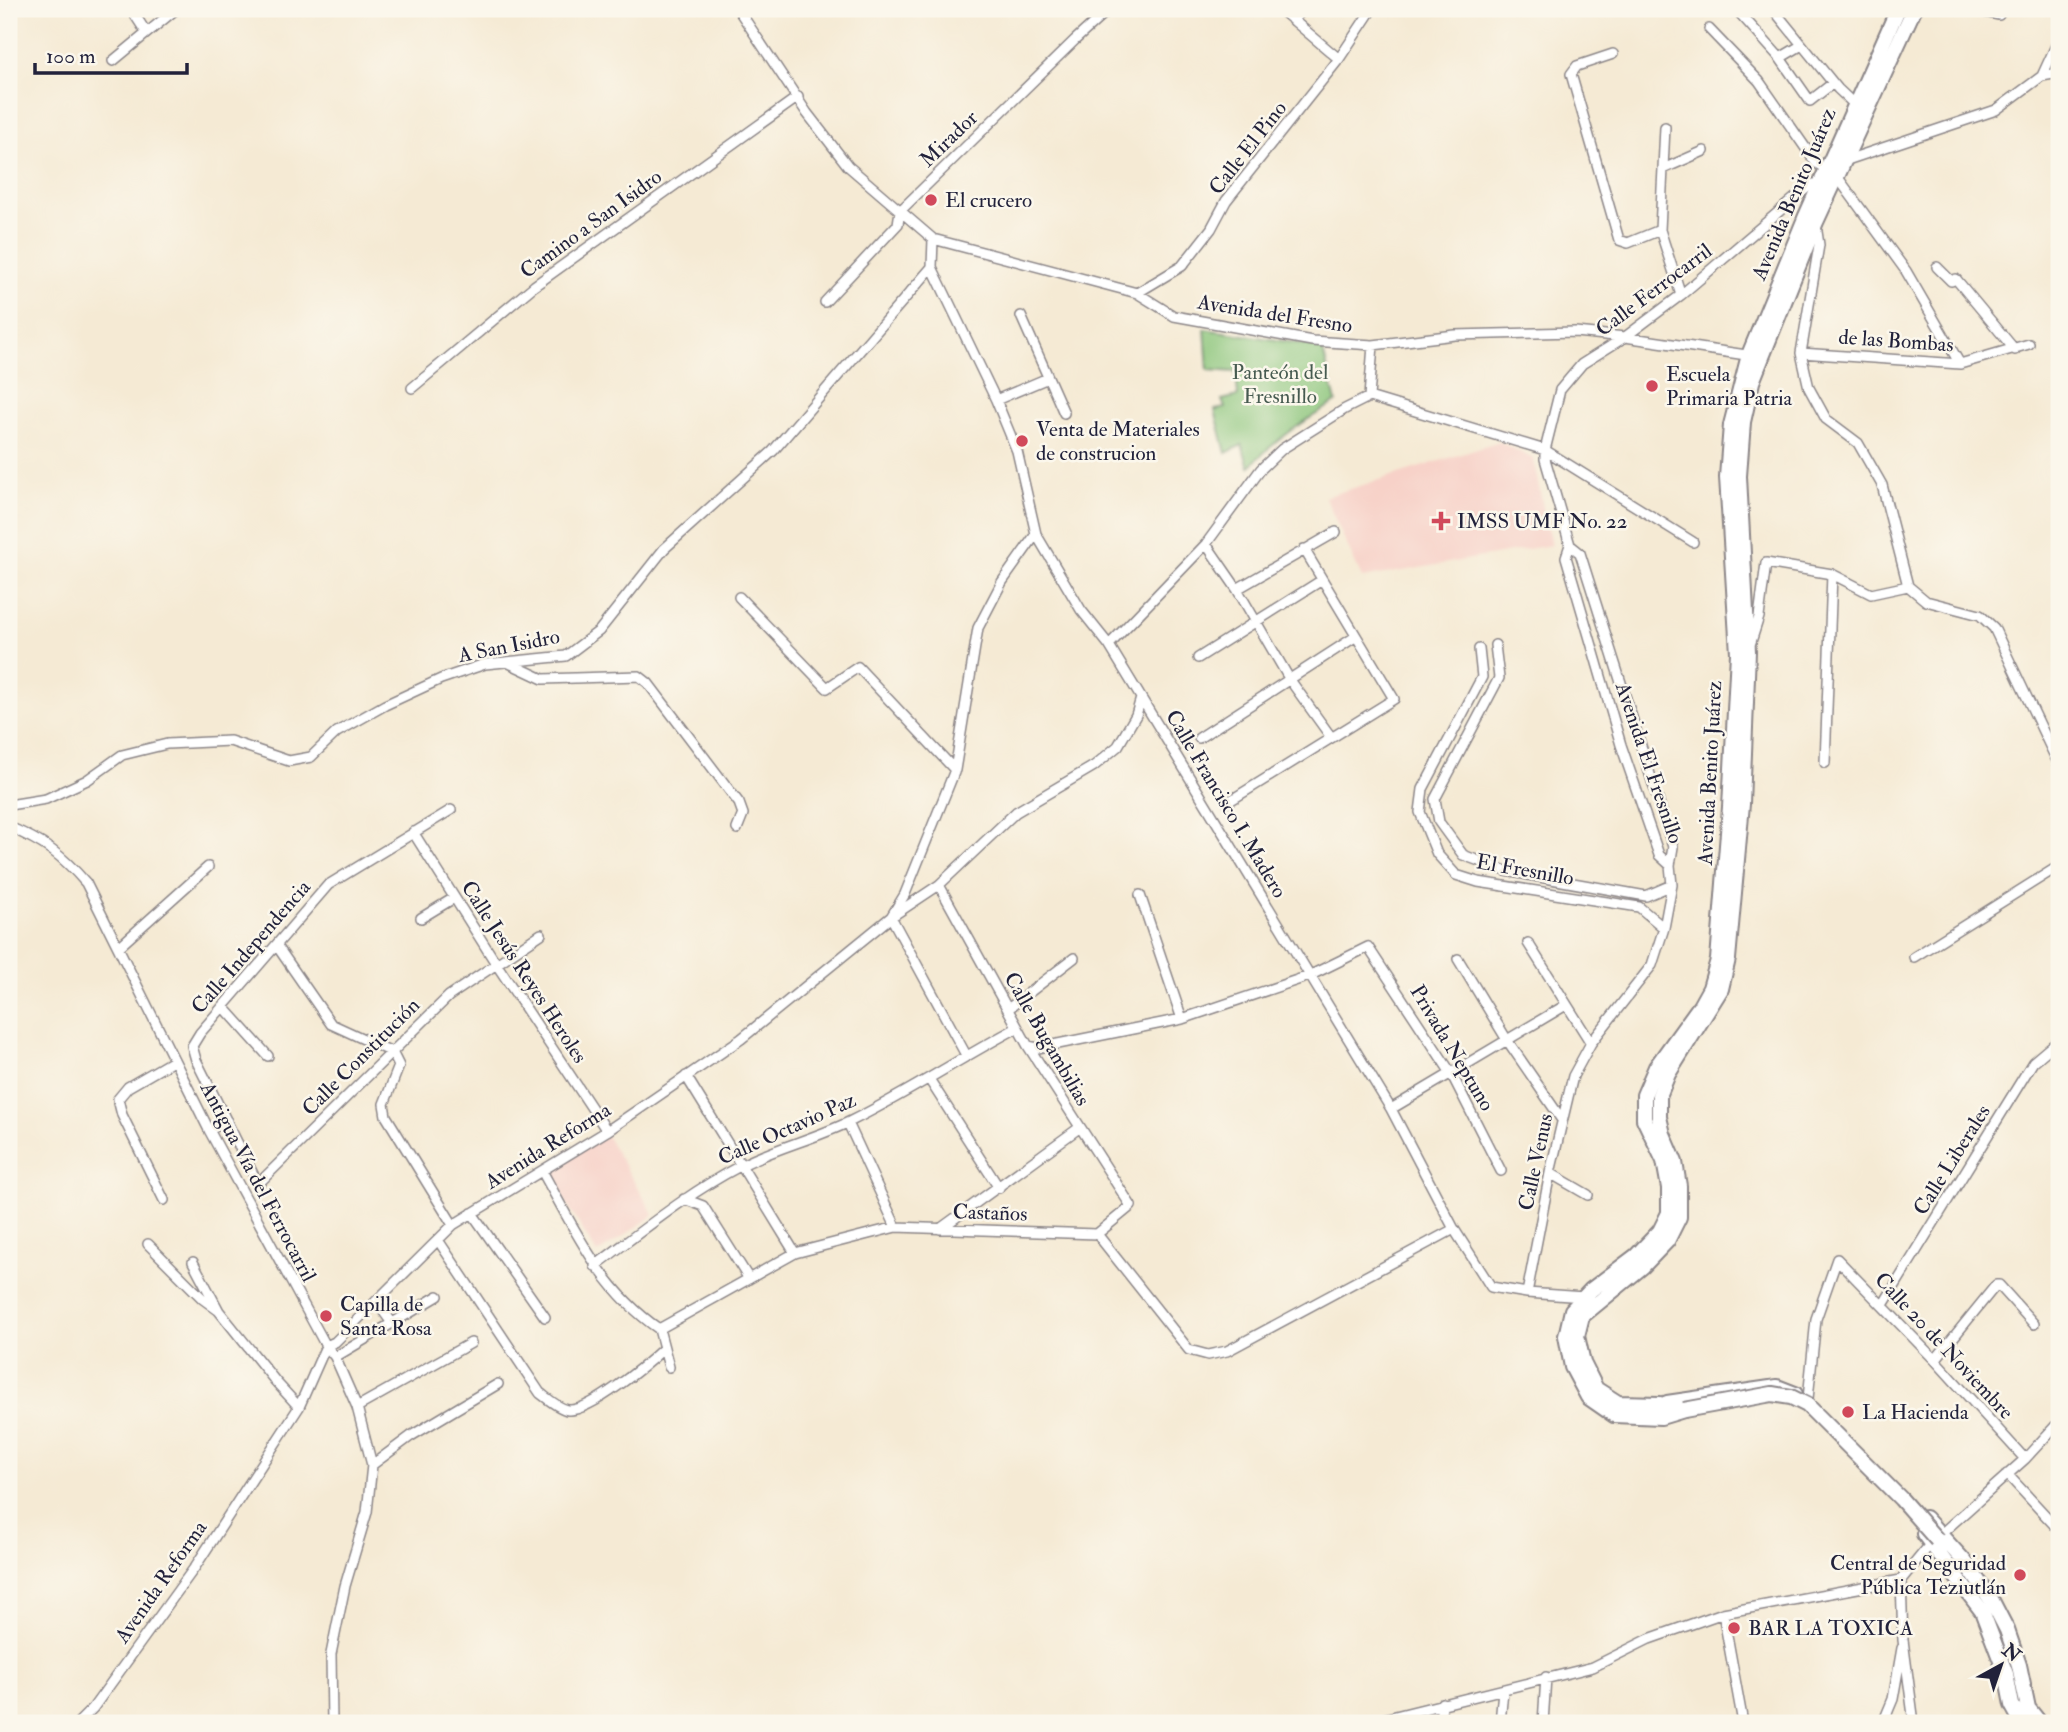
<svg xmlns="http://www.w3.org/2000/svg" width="2068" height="1732" font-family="'IM FELL Double Pica',serif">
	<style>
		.built { fill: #f7d1c8 }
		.green { fill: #8bc57a; stroke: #56745a; stroke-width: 2 }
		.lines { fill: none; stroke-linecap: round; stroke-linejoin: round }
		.street-casing { stroke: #8c8688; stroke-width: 12 }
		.primary-casing { stroke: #8c8688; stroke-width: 18 }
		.street { stroke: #fff; stroke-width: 9 }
		.primary { stroke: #fff; stroke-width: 14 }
		.primary-bridge-casing { stroke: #8c8688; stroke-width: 18; stroke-linecap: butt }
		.primary-bridge { stroke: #fff; stroke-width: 14 }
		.poi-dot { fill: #d1495b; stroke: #fbf7ec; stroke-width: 2.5 }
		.labels { text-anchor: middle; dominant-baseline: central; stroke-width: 5; stroke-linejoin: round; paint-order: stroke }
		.street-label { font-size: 21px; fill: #22223b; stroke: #fbf7ec }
		.poi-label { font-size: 21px; fill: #22223b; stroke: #fbf7ec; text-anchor: start }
		.park-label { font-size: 21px; fill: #475b51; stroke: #fbf7ec }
	</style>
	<rect width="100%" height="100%" fill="#fbf7ec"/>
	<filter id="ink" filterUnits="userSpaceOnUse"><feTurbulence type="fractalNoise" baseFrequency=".0143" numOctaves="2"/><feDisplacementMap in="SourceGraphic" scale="14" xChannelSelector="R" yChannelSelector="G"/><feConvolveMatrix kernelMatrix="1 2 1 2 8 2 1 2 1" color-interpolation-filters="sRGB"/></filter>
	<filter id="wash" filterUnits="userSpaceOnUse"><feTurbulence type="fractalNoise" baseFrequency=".00686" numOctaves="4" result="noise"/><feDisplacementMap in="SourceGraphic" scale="28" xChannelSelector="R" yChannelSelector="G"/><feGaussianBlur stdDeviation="1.57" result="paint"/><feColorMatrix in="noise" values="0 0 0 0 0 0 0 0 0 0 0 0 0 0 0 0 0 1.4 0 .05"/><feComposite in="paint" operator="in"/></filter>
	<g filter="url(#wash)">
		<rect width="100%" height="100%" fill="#f5ead4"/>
		<path class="built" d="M1500 442 1533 459 1551 545 1362 578 1325 497Z
			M604 1132 654 1215 597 1254 546 1169Z"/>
		<path class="green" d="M1205 329 1322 347 1336 402C1304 421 1275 440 1249 467L1242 445 1226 453 1215 410 1225 408 1222 400 1238 396 1236 372 1208 370Z"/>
	</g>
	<g filter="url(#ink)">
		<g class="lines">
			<g class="street-casing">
				<path id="street" d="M131 9 146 32
					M738 9 807 113 848 166 933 239 1137 293 1174 316 1312 341 1373 345 1455 335 1575 332 1625 337 1753 356
					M1137 9 1142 11 1145 9
					M1280 9 1339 59
					M1736 9 1780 58 1810 101 1833 83
					M1773 9 1838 89 1855 105
					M1970 9 1999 15
					M1292 20 1304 9
					M1709 29 1759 81 1816 163 1836 175 1906 271 1960 364
					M1613 54 1577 66 1571 74 1619 240 1628 243 1660 230
					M1780 58 1802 45
					M113 61 176 9
					M2042 76 2059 73
					M1665 127 1660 230 1681 295
					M1844 161 1996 110 2042 76 2059 39
					M1663 169 1704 151
					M1816 225 1819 245 1801 353 1809 388 1826 419 1858 443 1882 485 1908 586
					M933 239 932 267 996 400 1017 451 1036 534 1081 610 1109 645 1391 1109 1454 1229 1491 1287 1527 1293 1584 1297
					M1937 267 1951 281 1956 279 2015 350
					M1137 293 1182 266 1211 229 1226 201 1339 59 1372 9
					M825 302 898 224 900 211 1075 40 1109 9
					M1021 316 1064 413
					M1801 353 1960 364 2029 344
					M412 388 534 286 798 97
					M1369 397 1373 345
					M996 400 1048 378
					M1206 544 1237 589 1290 680 1331 737
					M1570 545 1566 557 1621 745 1659 855 1670 865
					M1908 586 1926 601 1980 615 1994 628 2059 765
					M1237 589 1336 532
					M739 597 827 688 858 667 955 770
					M1751 642 1759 617 1766 563 1832 574 1871 594 1908 586
					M1109 645 1206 544 1261 469 1282 449 1345 409 1369 397 1545 450 1693 542
					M1495 645 1499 678 1435 799 1439 822 1463 855 1506 871 1646 896 1672 885
					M1479 649 1482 677 1423 789 1420 812 1437 854 1456 875 1478 882 1639 907 1664 928
					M1198 658 1322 580
					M509 663 543 679 639 676 648 683 739 803 743 814 737 829
					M1199 738 1355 637
					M1825 763 1832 574
					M1228 802 1394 699 1304 549
					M9 805 46 799 87 780 122 755 167 744 230 741 289 761 311 757 337 732 385 705 441 679 485 664 566 656 599 631 664 549 773 451 932 267
					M451 810 328 885 200 1033 192 1046 196 1060 258 1184 449 996 541 934
					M9 827C44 842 61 854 86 883L209 1130 326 1346 335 1357 357 1407 372 1465 367 1512 345 1586 331 1654 332 1723
					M413 832 497 965 607 1131
					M939 885 1028 1046 1131 1206 1097 1234
					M1140 895 1182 1019
					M421 918 454 898
					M1528 943 1591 1043
					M120 946 208 867
					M277 946 331 1024 392 1052 399 1066 384 1104 386 1116 453 1225
					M1914 957 2059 866
					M1458 959 1507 1040 1562 1120
					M223 1006 268 1056
					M1008 1009 1074 958
					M1028 1046 1038 1048 1182 1019 1309 976 1368 947 1451 1073 1501 1171
					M966 1055 891 917 905 894 955 770 978 628 1002 582 1036 534
					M686 1076 795 1253
					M929 1079 999 1188
					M1391 1109 1566 1005
					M848 1123 896 1227
					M209 1130 227 1121
					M542 1171C575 1230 601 1289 659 1329
					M1550 1173 1588 1195
					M684 1199 703 1206 749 1279
					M164 1200 122 1115 118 1099 128 1087 173 1061
					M472 1213 545 1317
					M940 1229 1079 1128
					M1097 1234 1189 1350 1208 1355 1227 1351 1454 1229
					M438 1240 540 1393C547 1398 559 1409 568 1410 590 1412 647 1364 663 1349
					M148 1244 203 1299 218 1310
					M193 1262 219 1311 276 1382 299 1407
					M595 1266C642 1231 688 1193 740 1166 775 1148 814 1139 849 1122 907 1094 960 1058 1017 1028
					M1527 1293 1550 1173 1573 1076 1591 1043 1652 965 1664 928 1672 885 1670 865 1673 847 1580 553 1570 545 1545 459V450L1560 390 1582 364 1625 337 1681 295 1809 186 1813 184 1821 185
					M376 1301 392 1323
					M1883 1305 2033 1062 2059 1040
					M659 1329 795 1253 896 1227 1097 1234
					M659 1329 669 1367
					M335 1357 438 1296
					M1935 1360 1996 1285H1999L2034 1324
					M1808 1399 1816 1319 1837 1259 1935 1360 2025 1459
					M357 1407 471 1343
					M372 1465 411 1436 498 1384
					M2007 1474 2059 1530
					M1723 1613 1743 1723
					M78 1723 93 1708 195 1567 299 1407 326 1346 335 1342 453 1225 607 1131 741 1039 891 917 939 885 1016 812 1094 766 1118 746 1136 715 1141 698
					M1367 1723 1593 1667 1649 1639 1723 1613 1901 1580
					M1440 1723 1442 1703
					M1500 1723 1503 1690
					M1543 1723 1546 1677
					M1883 1723 1893 1699 1902 1648
					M1914 1723 1903 1640 1901 1580 1932 1542 2025 1459 2059 1422"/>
			</g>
			<g class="primary-casing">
				<path id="primary" d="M1667 1403 1777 1387 1795 1394
					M1682 1409 1660 1404 1618 1403 1596 1389 1583 1363 1577 1336 1582 1316 1643 1266 1667 1241 1679 1217V1186L1675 1162 1663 1134 1659 1117V1096L1668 1074 1721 989 1728 959 1742 804 1748 651 1739 476 1743 422 1752 382 1816 222 1914 9
					M1684 1410 1661 1417 1614 1415 1588 1397 1572 1367 1566 1336 1572 1310 1591 1290 1636 1256 1660 1231 1669 1213V1188L1664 1161 1644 1119V1095L1656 1067 1700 1006 1710 988 1718 960 1730 807 1738 653 1727 477 1731 425 1749 355 1806 216 1898 9
					M1925 1518 1965 1562 1992 1601 2007 1630 2019 1665 2028 1708 2040 1723
					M1924 1534 1982 1611 2006 1674 2012 1705 2022 1723"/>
			</g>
			<use href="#street" class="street"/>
			<use href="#primary" class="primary"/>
			<g class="primary-bridge-casing">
				<path id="primary-bridge" d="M1684 1410 1772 1394 1791 1397 1807 1405 1901 1499 1937 1540"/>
			</g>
			<use href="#primary-bridge" class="primary-bridge"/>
		</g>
	</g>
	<g class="poi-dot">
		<circle cx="931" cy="200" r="7"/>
		<circle cx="1652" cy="386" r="7"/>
		<circle cx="1022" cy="441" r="7"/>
		<path d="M1437.5 510.5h7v7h7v7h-7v7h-7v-7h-7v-7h7z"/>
		<circle cx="326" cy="1316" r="7"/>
		<circle cx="1848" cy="1412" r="7"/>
		<circle cx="2020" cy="1575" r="7"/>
		<circle cx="1734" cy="1628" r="7"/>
	</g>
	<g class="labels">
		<g class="street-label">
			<text transform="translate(949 139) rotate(-44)">Mirador</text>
			<text transform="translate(1248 148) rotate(-52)">Calle El Pino</text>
			<text transform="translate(1794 194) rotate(-67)">Avenida Benito Juárez</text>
			<text transform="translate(591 224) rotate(-36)">Camino a San Isidro</text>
			<text transform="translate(1654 290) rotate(-37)">Calle Ferrocarril</text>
			<text transform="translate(1275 314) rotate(9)">Avenida del Fresno</text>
			<text transform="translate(1896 341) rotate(4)">de las Bombas</text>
			<text transform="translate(509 646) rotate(-11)">A San Isidro</text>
			<text transform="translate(1649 763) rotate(71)">Avenida El Fresnillo</text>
			<text transform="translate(1710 773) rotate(-87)">Avenida Benito Juárez</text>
			<text transform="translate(1226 804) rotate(59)">Calle Francisco I. Madero</text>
			<text transform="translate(1525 870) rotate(10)">El Fresnillo</text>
			<text transform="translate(251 947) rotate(-49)">Calle Independencia</text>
			<text transform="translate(524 972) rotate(57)">Calle Jesús Reyes Heroles</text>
			<text transform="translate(1047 1039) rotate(60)">Calle Bugambilias</text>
			<text transform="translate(1452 1048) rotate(59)">Privada Neptuno</text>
			<text transform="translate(361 1057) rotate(-45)">Calle Constitución</text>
			<text transform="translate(787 1129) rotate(-24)">Calle Octavio Paz</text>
			<text transform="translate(548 1146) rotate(-32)">Avenida Reforma</text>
			<text transform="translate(1952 1160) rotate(-58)">Calle Liberales</text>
			<text transform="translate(1536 1162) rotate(-78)">Calle Venus</text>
			<text transform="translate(258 1182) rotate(62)">Antigua Vía del Ferrocarril</text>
			<text transform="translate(990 1213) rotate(2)">Castaños</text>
			<text transform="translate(1944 1346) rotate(47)">Calle 20 de Noviembre</text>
			<text transform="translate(161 1582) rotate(-55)">Avenida Reforma</text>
		</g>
		<g class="poi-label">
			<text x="945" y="200">El crucero</text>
			<text x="1666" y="374">Escuela<tspan x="1666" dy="24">Primaria Patria</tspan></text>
			<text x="1036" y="429">Venta de Materiales<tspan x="1036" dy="24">de construcion</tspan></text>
			<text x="1457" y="521">IMSS UMF No. 22</text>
			<text x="340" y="1304">Capilla de<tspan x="340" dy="24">Santa Rosa</tspan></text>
			<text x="1862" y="1412">La Hacienda</text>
			<text x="2006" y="1563" text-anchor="end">Central de Seguridad<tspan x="2006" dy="24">Pública Teziutlán</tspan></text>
			<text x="1748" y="1628">BAR LA TOXICA</text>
		</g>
		<g class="park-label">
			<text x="1280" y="372">Panteón del<tspan x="1280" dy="24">Fresnillo</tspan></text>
		</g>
	</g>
	<rect width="2068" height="1732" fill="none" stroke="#fbf7ec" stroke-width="35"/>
	<g transform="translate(2001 1665) rotate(40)" stroke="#fbf7ec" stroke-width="5" paint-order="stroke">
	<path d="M0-5L12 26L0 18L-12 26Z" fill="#22223b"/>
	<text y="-10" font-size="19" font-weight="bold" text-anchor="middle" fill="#22223b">N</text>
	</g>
	<path d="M35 63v10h152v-10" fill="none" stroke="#22223b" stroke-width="3.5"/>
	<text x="46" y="63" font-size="21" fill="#22223b" stroke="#fbf7ec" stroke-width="5" paint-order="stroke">100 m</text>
</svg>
